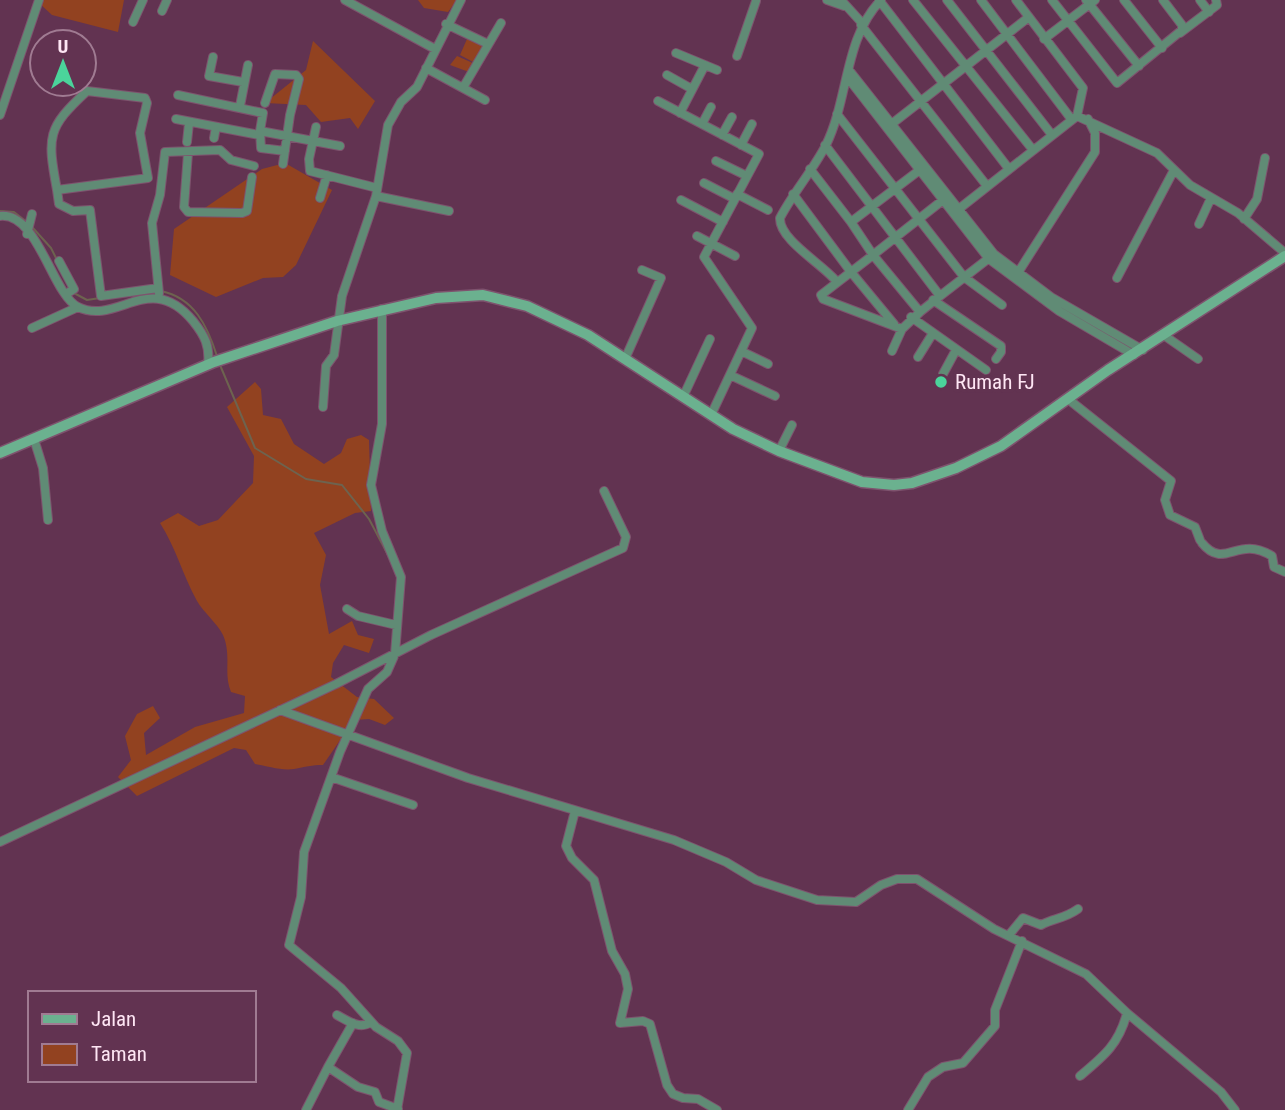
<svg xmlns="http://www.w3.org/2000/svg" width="1285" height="1110" font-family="'Roboto Condensed',sans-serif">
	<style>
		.green { fill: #924220 }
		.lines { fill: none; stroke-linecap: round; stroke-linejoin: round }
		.stream { stroke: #6d634f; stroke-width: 2 }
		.street-casing { stroke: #7e536e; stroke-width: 10 }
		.secondary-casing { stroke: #7e536e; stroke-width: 13 }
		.street { stroke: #608b75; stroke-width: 8 }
		.secondary { stroke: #6bb18f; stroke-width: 10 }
		.poi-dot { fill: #4bd49b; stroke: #623351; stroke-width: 2.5 }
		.labels { text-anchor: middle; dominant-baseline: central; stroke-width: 7; stroke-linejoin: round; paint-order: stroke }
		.poi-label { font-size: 21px; fill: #fee6f4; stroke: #623351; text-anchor: start }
	</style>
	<rect width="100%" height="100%" fill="#623351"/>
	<path class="green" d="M40 0H124L118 32 52 15 39 3Z
		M418 0H457L448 12 424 8Z
		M467 39 483 46 475 63 460 55Z
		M313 41 375 101 358 129 350 118 321 122 306 105 265 103 306 70Z
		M457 56 475 64 469 72 450 65Z
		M285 163 332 190 296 265 283 277 263 278 216 297 170 275 174 229 262 169Z
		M255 382 261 389 263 415 281 419 294 444 324 464 341 453 347 439 361 435 369 440 371 511 355 513 314 533 326 555 320 585 329 634 352 621 358 635 374 639 369 653 344 645 333 663 331 677 357 697 374 699 394 718 385 725 369 719 354 720 323 765C312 765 305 767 294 769 282 771 267 766 255 764L246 750 234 748 137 796 118 777 131 760 125 736 137 714 153 706 160 718 144 733 146 755 195 727 244 713 245 696 231 692C223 673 232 656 223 635 217 623 204 613 197 601 183 576 176 548 160 523L178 513 199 526 218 520 253 483 254 456 227 407Z"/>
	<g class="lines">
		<path class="stream" d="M0 211 14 212 27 222
			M33 228 51 248 57 260
			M161 291C194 298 207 325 217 356
			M72 292 87 300 100 298
			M220 365 255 448 306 479 342 485 369 519 388 555"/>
		<g class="street-casing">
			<path id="street" d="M345 0 435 49
				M827 0 844 6
				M841 0 862 23
				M879 0 1009 169
				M913 0 1033 150
				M947 0 1052 135
				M981 0 1072 120
				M1052 0 1117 83 1182 30V25L1163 0
				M1086 0 1139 66
				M1124 0 1162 48
				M1200 0 1209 12
				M162 11 167 0
				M133 22 143 0
				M446 24 488 44
				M861 25 987 186
				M1180 33 1217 5 1216 0
				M1044 39 1095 0
				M676 53 717 70
				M737 56 756 1
				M213 57 209 76 243 82
				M426 68 485 100
				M849 70 994 254 1051 297 1143 350
				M667 75 692 89
				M848 78 989 259 1059 311 1134 355
				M464 86 501 23
				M178 95 263 113 260 131 340 146
				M658 101 759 154 704 257 752 328 711 415
				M265 103 275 74 296 75 299 79 290 115 283 164
				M240 106 248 65
				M680 113 705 65
				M837 114 964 277 1002 305
				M0 115 39 0
				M1077 116 1157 153 1190 185 1238 213 1285 253
				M176 119 259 135
				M702 124 711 107
				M889 126 1029 17
				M316 127 309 159 310 171 377 188
				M260 131 261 148 285 151
				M722 135 732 117
				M214 138 216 127
				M187 142 189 123
				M741 145 752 124
				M825 145 940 296 993 255
				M188 153 184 207 188 212 242 213 247 211 252 177
				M716 161 747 176
				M810 169 851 222
				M921 169 851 222 873 255 943 200
				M704 183 735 199
				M57 190C47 136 47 128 87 91L145 98 147 103 140 133 148 178 57 190 59 204 73 211 90 210 101 296 158 288
				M737 194 768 210
				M793 194 851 272 894 324
				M376 196 449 211
				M320 198 327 175
				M681 200 723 222
				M955 212 1077 116 1083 88 1016 0
				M0 216C38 212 52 294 78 307 118 326 150 269 193 321 205 336 210 346 208 365
				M1244 219 1257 199 1265 158
				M1199 224 1211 198
				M27 234 32 214
				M697 236 735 256
				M59 261 74 289 66 294
				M1019 271 1095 152V133L1088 119
				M1117 278 1174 170
				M837 282C824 265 779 240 780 218 793 193 813 170 826 145 849 98 844 38 881 0
				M159 293 152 223 160 195 165 152 220 150 231 160 254 166
				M933 300 1001 346V352L996 359
				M382 309V424L371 485 382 531 401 577 395 654 387 672 368 689 340 752 304 852 301 897 289 945 341 988 376 1027 398 1041 407 1053 397 1110
				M920 312 902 329 823 299 821 295 873 255 920 312 940 296
				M911 317 986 370
				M32 328 78 307
				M1165 336 1198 359
				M741 351 768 364
				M892 351 902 329
				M918 357 933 333
				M625 359 661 278 642 270
				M943 374 956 350
				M730 375 775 396
				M683 397 710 339
				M1068 399 1171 481 1165 500 1170 515 1195 527 1200 540
				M323 407 326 366 334 355 342 296 376 196 388 125 401 102 417 87 461 0
				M34 439 43 468 48 520
				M779 451 792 425
				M1202 543C1225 571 1237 534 1272 556L1274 567 1285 572
				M347 609 358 616 396 625
				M280 710 468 778 674 840 726 862 756 880 817 900 856 902 881 885 897 879H917L994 929 1086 974 1127 1013 1221 1092 1235 1110
				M331 777 413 805
				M575 811 566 846 572 858 594 880 612 951 625 974 628 989 620 1023 643 1021 650 1024 667 1085 673 1094 683 1098 698 1099 717 1110
				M0 842 336 684 431 635 623 548 626 537 604 491
				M1009 935 1023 918 1041 925C1054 918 1064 919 1078 909
				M337 1015C348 1021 360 1030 371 1022
				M353 1023 328 1067 358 1087 375 1092 379 1102 398 1109
				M1080 1076C1104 1056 1119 1044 1127 1013
				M306 1110 328 1067
				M908 1110 928 1077 943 1067 963 1063 995 1026V1010L1022 941"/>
		</g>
		<g class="secondary-casing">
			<path id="secondary" d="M0 453 214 362 337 321 436 298 483 295 527 306 588 335 733 429 779 451 862 482 894 485 912 483 956 468 1001 446 1108 370 1285 256"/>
		</g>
		<use href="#street" class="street"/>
		<use href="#secondary" class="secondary"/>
	</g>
	<circle class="poi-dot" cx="941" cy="382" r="7"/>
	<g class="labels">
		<g class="poi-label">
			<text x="955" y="382">Rumah FJ</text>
		</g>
	</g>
	<rect x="28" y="991" width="228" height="91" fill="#623351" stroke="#a07b92" stroke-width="2"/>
	<rect x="42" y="1014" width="35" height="10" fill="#6bb18f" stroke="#a07b92" stroke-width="2"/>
	<text x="91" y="1026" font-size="21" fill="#fee6f4">Jalan</text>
	<rect x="42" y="1044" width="35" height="21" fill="#924220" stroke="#a07b92" stroke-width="2"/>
	<text x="91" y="1061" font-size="21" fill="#fee6f4">Taman</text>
	<g transform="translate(63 63)"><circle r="33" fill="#623351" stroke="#a07b92" stroke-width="2"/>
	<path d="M0-5L12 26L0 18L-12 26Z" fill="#4bd49b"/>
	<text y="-10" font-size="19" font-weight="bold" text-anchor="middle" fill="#fee6f4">U</text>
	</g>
</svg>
